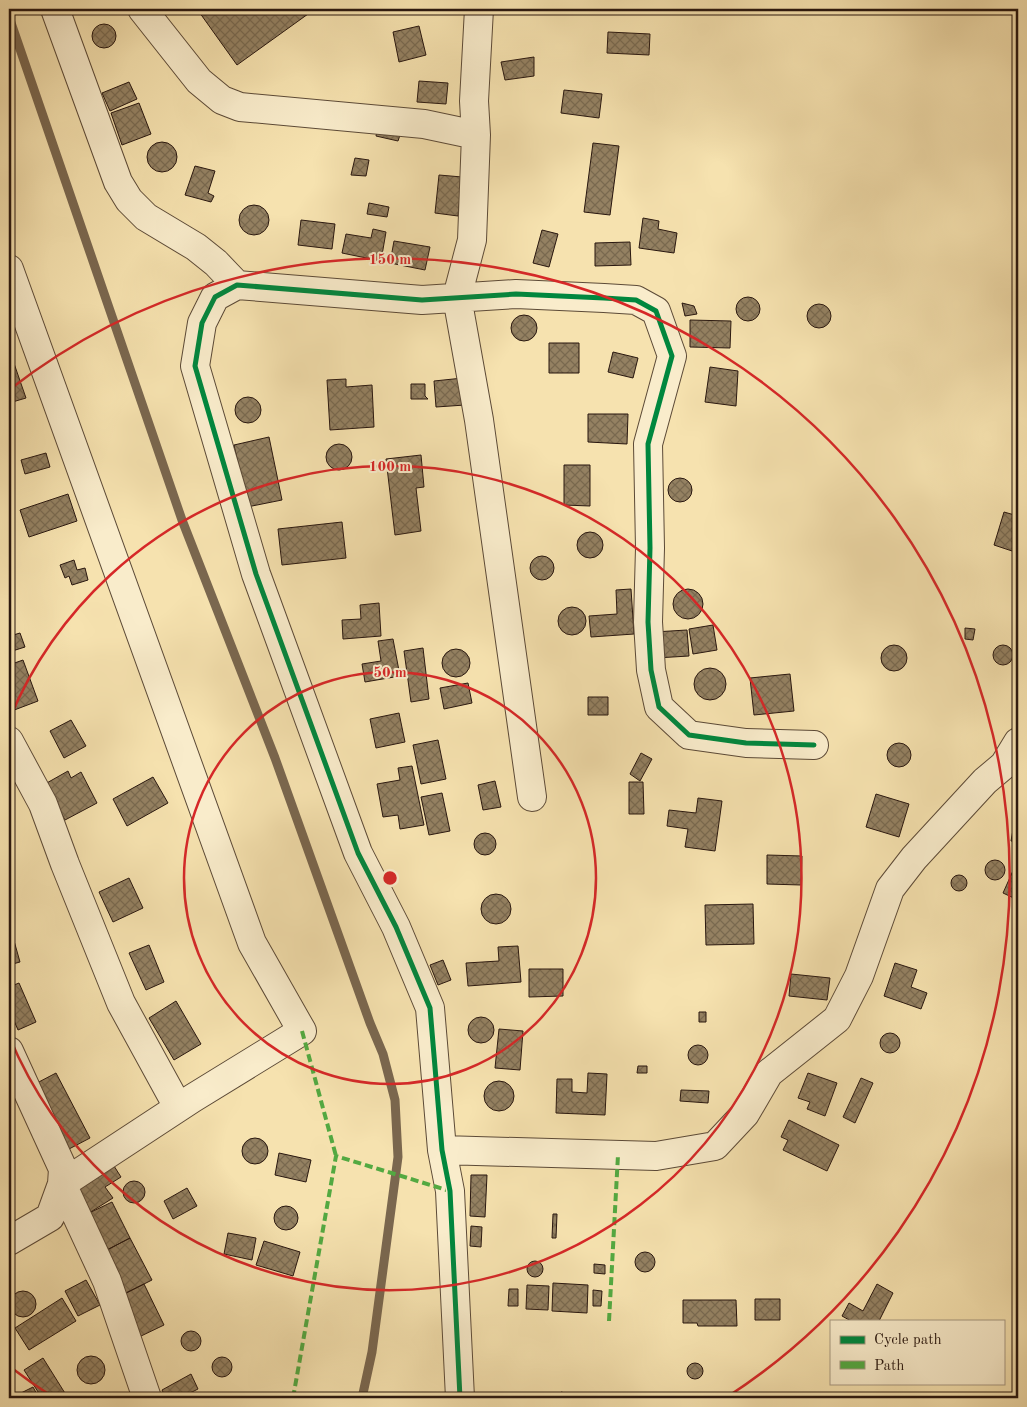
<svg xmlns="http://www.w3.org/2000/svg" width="1027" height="1407" font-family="'Old Standard TT',serif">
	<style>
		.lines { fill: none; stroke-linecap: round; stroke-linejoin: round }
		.stream { stroke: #7a674f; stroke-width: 9 }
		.building { fill: url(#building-cross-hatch); stroke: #29170f }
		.minor-casing { stroke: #5c4a37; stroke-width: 30 }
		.minor { stroke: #f9eccb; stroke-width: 28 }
		.quiet { stroke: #53a941; stroke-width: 4; stroke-dasharray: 8 4; stroke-linecap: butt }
		.cycleway-casing { stroke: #f9eccb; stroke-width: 8 }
		.cycleway { stroke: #00873e; stroke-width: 5 }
		.ring { fill: none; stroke: #d62828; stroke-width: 2.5 }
		.centre { fill: #d62828; stroke: #f9eccb; stroke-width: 2.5 }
		.ring-label { font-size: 15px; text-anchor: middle; font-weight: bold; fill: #d62828; stroke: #f9eccb; stroke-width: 4; stroke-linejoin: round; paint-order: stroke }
	</style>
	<defs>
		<pattern id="building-cross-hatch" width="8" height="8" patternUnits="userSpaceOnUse" patternTransform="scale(1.25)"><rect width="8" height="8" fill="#948162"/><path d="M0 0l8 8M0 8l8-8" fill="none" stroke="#79694f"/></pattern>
	</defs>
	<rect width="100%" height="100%" fill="#f6e2af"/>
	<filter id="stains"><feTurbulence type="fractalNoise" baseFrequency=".004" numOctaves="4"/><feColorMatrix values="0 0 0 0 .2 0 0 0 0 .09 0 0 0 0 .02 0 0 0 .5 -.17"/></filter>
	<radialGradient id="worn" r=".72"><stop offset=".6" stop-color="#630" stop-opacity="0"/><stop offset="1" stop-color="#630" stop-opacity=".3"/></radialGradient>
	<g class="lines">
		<path class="stream" d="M9 17 182 520 275 758 370 1023 383 1054 395 1100 398 1157 372 1352 362 1398"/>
	</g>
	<path class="building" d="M197 9H315L237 65Z
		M92 36a12 12 0 1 1 24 0a12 12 0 1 1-24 0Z
		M419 26 426 55 399 62 393 32Z
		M608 32 650 34 649 55 607 53Z
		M534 57V76L505 80 501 62Z
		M419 81 448 83 446 104 417 102Z
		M129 82 137 99 110 111 102 93Z
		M564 90 602 94 599 118 561 113Z
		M139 103 151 134 122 145 111 113Z
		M378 126 401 132 398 141 376 136Z
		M147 157a15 15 0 1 1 30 0a15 15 0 1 1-30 0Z
		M593 143 619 146 610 215 584 212Z
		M355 158 369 160 366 176 351 175Z
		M195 166 215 171 208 193 214 196 211 202 185 195Z
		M439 175 462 177 458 216 435 213Z
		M369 203 389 207 387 217 367 214Z
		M239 220a15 15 0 1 1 30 0a15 15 0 1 1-30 0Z
		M643 218 659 221 658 229 677 233 674 253 639 248Z
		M301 220 335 224 332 249 298 245Z
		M373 229 386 232 381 261 342 253 346 234 371 238Z
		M542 230 558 234 549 267 533 263Z
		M394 241 430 247 425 270 390 263Z
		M630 242 631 265 595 266V243Z
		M736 309a12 12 0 1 1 24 0a12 12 0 1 1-24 0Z
		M682 303 694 306 697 314 685 316Z
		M807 316a12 12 0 1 1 24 0a12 12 0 1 1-24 0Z
		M511 328a13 13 0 1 1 26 0a13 13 0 1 1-26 0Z
		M690 320 731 321 730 348 690 347Z
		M549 343H579V373H549Z
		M9 349 26 398 9 403Z
		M613 352 638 358 633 378 608 372Z
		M710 367 738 371 736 406 705 402Z
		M463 378 465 405 436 407 434 381Z
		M346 379V387L372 385 374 427 330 430 327 380Z
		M411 384H425V396L428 399H411Z
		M235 410a13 13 0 1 1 26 0a13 13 0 1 1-26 0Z
		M588 414H628L627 444 588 442Z
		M269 437 282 500 247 507 234 445Z
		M326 457a13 13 0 1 1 26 0a13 13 0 1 1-26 0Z
		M46 453 50 467 25 474 21 460Z
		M421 455 424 487 416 488 421 531 395 535 386 459Z
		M564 465H590V506L564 505Z
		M668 490a12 12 0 1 1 24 0a12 12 0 1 1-24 0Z
		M68 494 77 521 29 537 20 510Z
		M1004 512 1018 516V553L994 545Z
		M342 522 346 558 282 565 278 529Z
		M577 545a13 13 0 1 1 26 0a13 13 0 1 1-26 0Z
		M530 568a12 12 0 1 1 24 0a12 12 0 1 1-24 0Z
		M74 560 77 570 85 568 88 580 72 585 69 576 65 578 60 565Z
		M631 589 634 634 591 637 589 616 617 614 616 590Z
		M673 604a15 15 0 1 1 30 0a15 15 0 1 1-30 0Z
		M379 603 381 636 343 639 342 620 361 619 360 605Z
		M558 621a14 14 0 1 1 28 0a14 14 0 1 1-28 0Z
		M713 625 717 650 693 654 689 629Z
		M965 628 975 629 973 640 965 639Z
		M687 630 689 656 656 658 654 632Z
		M9 633 10 636 20 633 25 647 9 652Z
		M393 639 400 676 365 682 362 664 381 661 378 641Z
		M881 658a13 13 0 1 1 26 0a13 13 0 1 1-26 0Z
		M993 655a10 10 0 1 1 20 0a10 10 0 1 1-20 0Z
		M423 648 429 699 411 702 404 651Z
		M442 663a14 14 0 1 1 28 0a14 14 0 1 1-28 0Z
		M23 660 38 701 9 712V665Z
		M694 684a16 16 0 1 1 32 0a16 16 0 1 1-32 0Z
		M790 674 794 711 754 715 750 678Z
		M468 683 472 703 444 709 440 688Z
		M588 697H608V715H588Z
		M399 713 405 742 376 748 370 719Z
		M71 720 86 746 64 758 50 731Z
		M438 740 446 779 421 784 413 745Z
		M887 755a12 12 0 1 1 24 0a12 12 0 1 1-24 0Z
		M641 753 652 759 640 781 630 774Z
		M412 766 424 825 400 829 398 815 383 817 377 784 400 780 398 768Z
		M68 771 71 778 81 772 97 803 65 820 45 784Z
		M153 777 168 803 127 826 113 799Z
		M495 781 501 807 483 810 478 785Z
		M629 782H643L644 814H629Z
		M442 793 450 831 429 835 421 797Z
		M876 794 909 804 899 837 866 827Z
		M698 798 722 801 715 851 685 847 688 829 667 826 669 810 696 813Z
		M1017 807H1018V842L1011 841Z
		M474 844a11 11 0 1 1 22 0a11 11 0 1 1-22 0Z
		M767 855 802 856 801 885 767 884Z
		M985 870a10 10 0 1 1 20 0a10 10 0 1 1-20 0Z
		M1016 864 1018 865V900L1003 893Z
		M951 883a8 8 0 1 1 16 0a8 8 0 1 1-16 0Z
		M129 878 143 908 113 922 99 892Z
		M481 909a15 15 0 1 1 30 0a15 15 0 1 1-30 0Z
		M753 904 754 944 706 945 705 905Z
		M9 923 20 962 9 965Z
		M149 945 164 982 146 990 129 953Z
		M518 946 521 982 468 986 466 963 499 961 498 947Z
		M443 960 451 980 438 985 430 965Z
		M895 963 917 970 911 987 927 993 921 1009 884 996Z
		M529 969H563V996L529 997Z
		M791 974 830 978 827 1000 789 996Z
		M19 983 36 1022 18 1030 9 1009V987Z
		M176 1001 201 1044 174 1060 149 1018Z
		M699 1012H706V1022H699Z
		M468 1030a13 13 0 1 1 26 0a13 13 0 1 1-26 0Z
		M499 1029 523 1031 520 1070 495 1068Z
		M880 1043a10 10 0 1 1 20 0a10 10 0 1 1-20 0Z
		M688 1055a10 10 0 1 1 20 0a10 10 0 1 1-20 0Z
		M638 1066H647V1073H637Z
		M56 1073 90 1138 69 1149 35 1084Z
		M588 1073 607 1074 605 1115 556 1113 557 1079H572V1092L587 1093Z
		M808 1073 837 1083 825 1116 807 1109 810 1102 798 1098Z
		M861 1078 873 1083 855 1123 843 1117Z
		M484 1096a15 15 0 1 1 30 0a15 15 0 1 1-30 0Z
		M681 1090 709 1091 708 1103 680 1101Z
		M789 1120 839 1145 827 1171 783 1150 788 1140 781 1137Z
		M242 1151a13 13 0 1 1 26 0a13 13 0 1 1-26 0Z
		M279 1153 311 1160 306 1182 275 1175Z
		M114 1166 121 1177 105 1187 113 1198 89 1213 75 1190Z
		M471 1175H487L485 1217 470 1216Z
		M123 1192a11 11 0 1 1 22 0a11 11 0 1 1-22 0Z
		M187 1188 197 1206 173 1219 164 1201Z
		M112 1202 130 1238 105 1251 87 1214Z
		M274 1218a12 12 0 1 1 24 0a12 12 0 1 1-24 0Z
		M553 1214H557L556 1238H552Z
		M471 1226 482 1227 481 1247 470 1246Z
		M228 1233 256 1238 252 1260 224 1254Z
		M130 1238 152 1280 126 1293 105 1251Z
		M264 1241 300 1252 293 1276 256 1265Z
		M635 1262a10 10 0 1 1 20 0a10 10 0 1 1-20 0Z
		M527 1269a8 8 0 1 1 16 0a8 8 0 1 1-16 0Z
		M594 1264 605 1265V1274L594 1273Z
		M86 1280 100 1305 78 1316 65 1291Z
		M553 1283 588 1285 587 1313 552 1311Z
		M144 1284 164 1325 139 1337 120 1296Z
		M877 1284 893 1293 879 1321H851L842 1316 849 1303 863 1311Z
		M527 1285 549 1286 548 1310 526 1309Z
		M509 1289H518V1306H508Z
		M593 1290 602 1291 601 1306H593Z
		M10 1304a13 13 0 1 1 26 0a13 13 0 1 1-26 0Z
		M62 1298 76 1321 29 1350 15 1328Z
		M755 1299H780V1320H755Z
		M683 1300H736L737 1326H698L697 1323H683Z
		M181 1341a10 10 0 1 1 20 0a10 10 0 1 1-20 0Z
		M77 1370a14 14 0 1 1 28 0a14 14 0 1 1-28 0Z
		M212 1367a10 10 0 1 1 20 0a10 10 0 1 1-20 0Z
		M43 1358 68 1398H42L24 1370Z
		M687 1371a8 8 0 1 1 16 0a8 8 0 1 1-16 0Z
		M191 1374 198 1389 186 1395 188 1398H166L162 1390Z
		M33 1387 39 1398H19L17 1395Z
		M561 1392 584 1397V1398H560Z"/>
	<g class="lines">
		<g class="minor-casing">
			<path id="minor" d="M55 9 118 182 129 200 146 217 196 247 216 263 237 285
				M142 9 199 81 222 100 240 107 424 124 476 135
				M479 9 474 101 476 135 472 240 457 297 479 420 532 797
				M9 269 252 943 302 1031 193 1098 62 1184 50 1217 9 1241
				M9 741 43 804 65 864 121 1003 178 1107
				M9 1051 63 1169 62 1184 107 1281 147 1398
				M442 1150 656 1156 715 1146 745 1114 769 1073 837 1019 859 976 890 889 914 858 985 781 1004 765 1018 742
				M460 1398 450 1191 442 1150 430 1008 396 927 358 853 256 574 195 366 202 323 215 297 237 285 422 300 516 294 604 298 636 300 656 311 672 356 648 444 650 548 648 622 651 670 659 707 689 735 746 743 814 745"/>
		</g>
		<use href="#minor" class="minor"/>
		<path class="quiet" d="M302 1031 336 1156
			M609 1321 618 1155
			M293 1398 336 1156 450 1191"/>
		<g class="cycleway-casing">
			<path id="cycleway" d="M460 1398 450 1191 442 1150 430 1008 396 927 358 853 256 574 195 366 202 323 215 297 237 285 422 300 516 294 604 298 636 300 656 311 672 356 648 444 650 548 648 622 651 670 659 707 689 735 746 743 814 745"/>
		</g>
		<use href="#cycleway" class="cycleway"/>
	</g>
	<g class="ring">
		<circle cx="390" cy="878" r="206"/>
		<path d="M9 720A412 412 0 1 1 9 1036"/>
		<path d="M53 1397A619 619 0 0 1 9 1366M9 390A619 619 0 1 1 727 1397"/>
	</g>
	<circle cx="390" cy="878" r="8" class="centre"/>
	<g class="ring-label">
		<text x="390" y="264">150 m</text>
		<text x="390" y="471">100 m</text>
		<text x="390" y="677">50 m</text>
	</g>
	<rect width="1027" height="1407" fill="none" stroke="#f6e2af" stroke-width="30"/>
	<rect x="10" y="10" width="1007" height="1387" fill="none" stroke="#29170f" stroke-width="2.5"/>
	<rect x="15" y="15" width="997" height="1377" fill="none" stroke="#29170f"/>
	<rect x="830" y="1320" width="175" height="65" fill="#f9eccb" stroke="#a69780"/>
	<rect x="840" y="1336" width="25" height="8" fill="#00873e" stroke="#a69780"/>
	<text x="874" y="1344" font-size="15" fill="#29170f">Cycle path</text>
	<rect x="840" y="1361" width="25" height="8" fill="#53a941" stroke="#a69780"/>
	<text x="874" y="1370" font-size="15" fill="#29170f">Path</text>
	<rect width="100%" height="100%" filter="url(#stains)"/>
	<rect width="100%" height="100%" fill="url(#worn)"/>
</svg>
